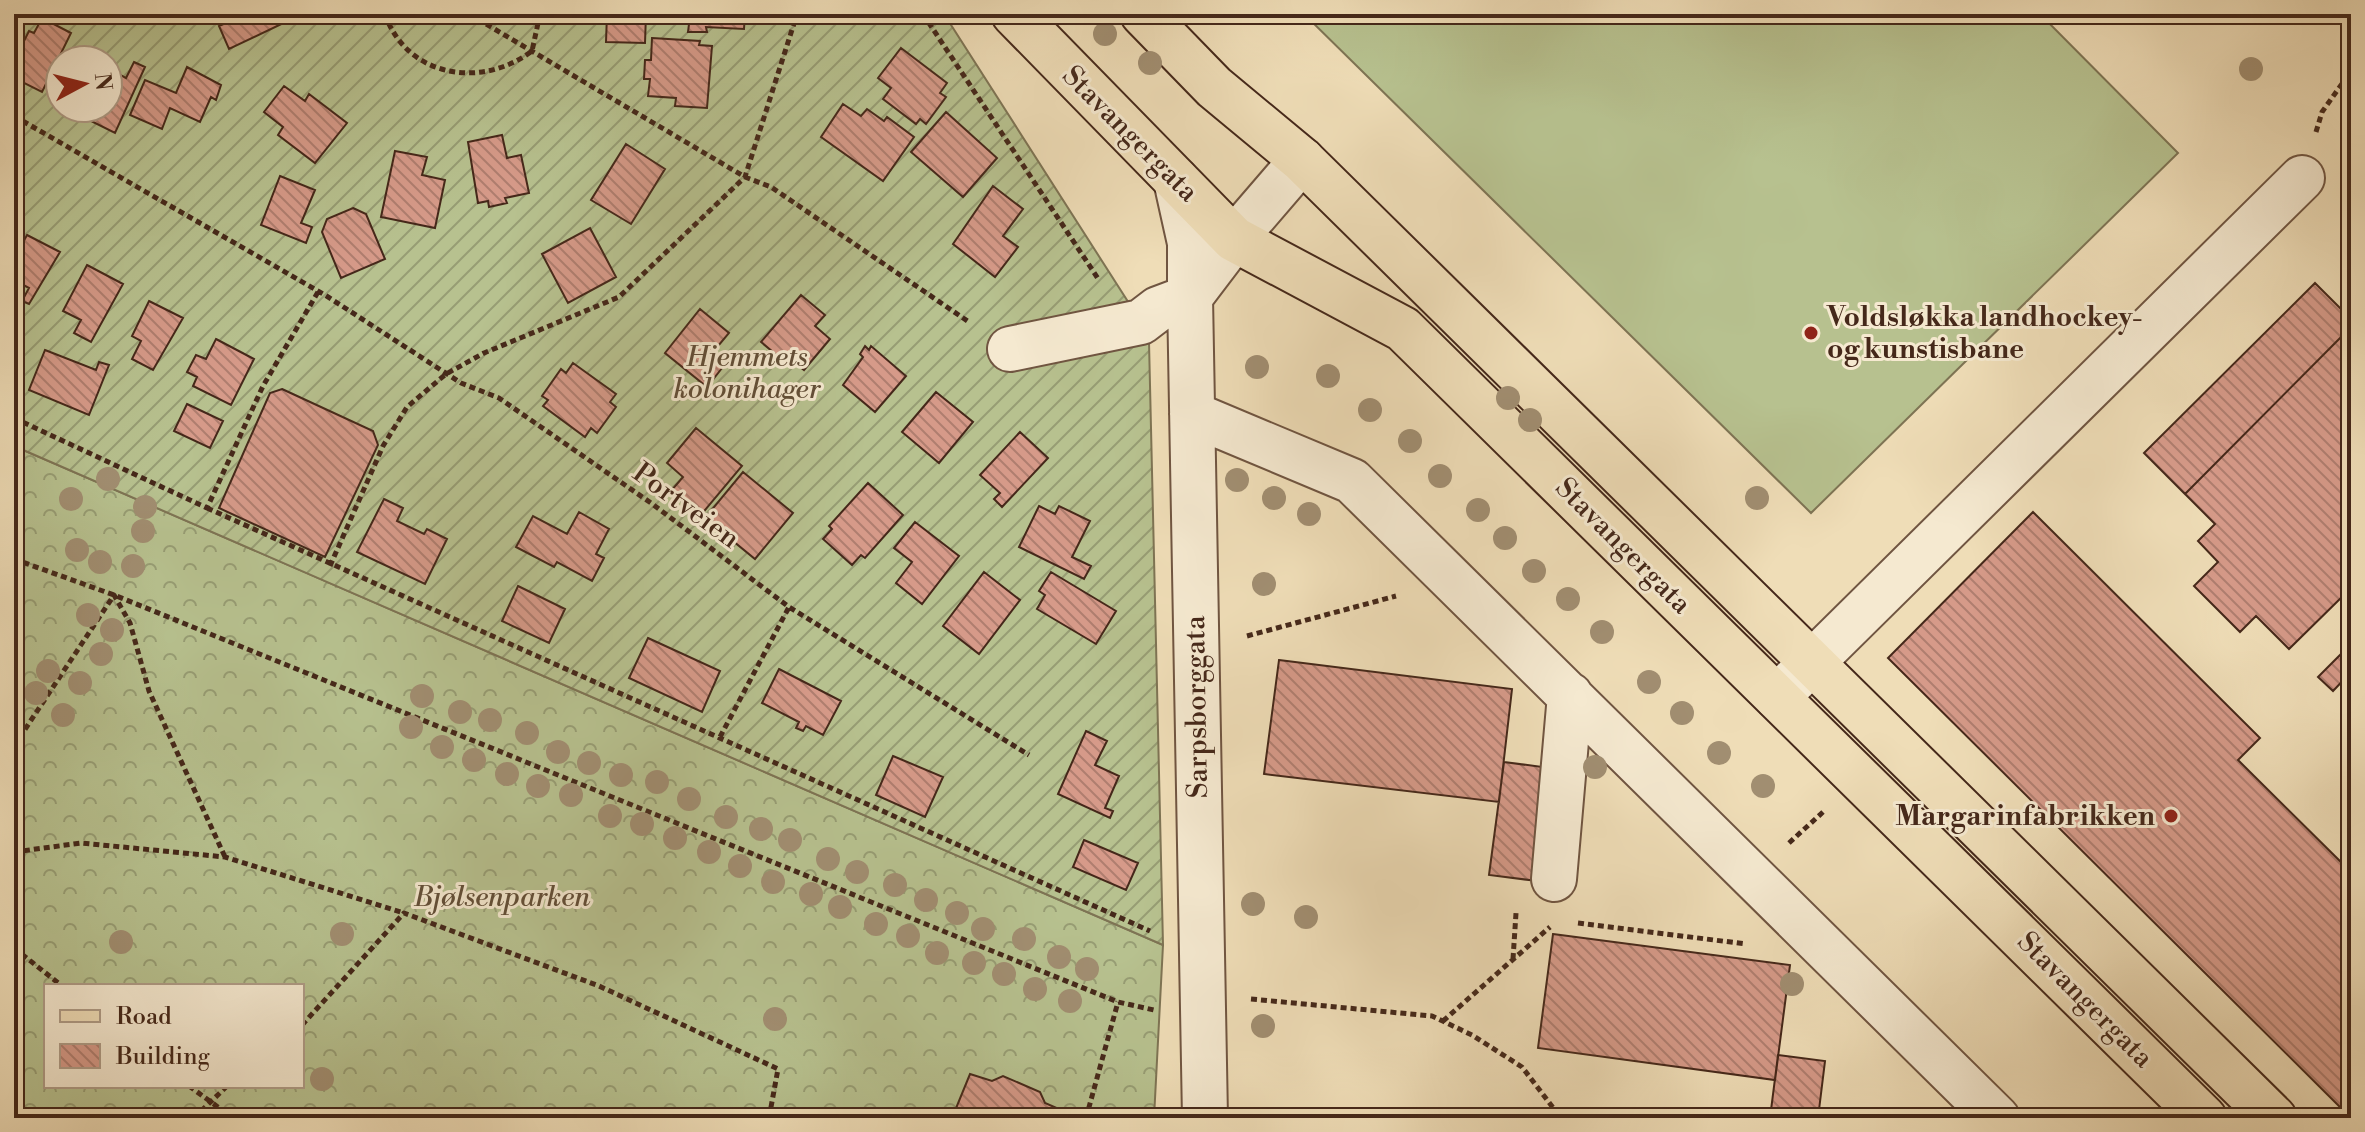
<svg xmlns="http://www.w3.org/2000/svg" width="2365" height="1132" font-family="'Libre Bodoni',serif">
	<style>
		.forest { fill: url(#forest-crowns); stroke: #7e7454; stroke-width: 2; fill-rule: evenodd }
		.garden { fill: url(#garden-furrows); stroke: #7e7454; stroke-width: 2; fill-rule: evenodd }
		.pitch { fill: #b7c18f; stroke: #7e7454; stroke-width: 2 }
		.building { fill: url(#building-back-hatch); stroke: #45281a; stroke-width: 2 }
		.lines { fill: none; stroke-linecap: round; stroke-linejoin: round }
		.minor-casing { stroke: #705541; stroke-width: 48 }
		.major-casing { stroke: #45281a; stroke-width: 48 }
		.path { stroke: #45281a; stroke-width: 5; stroke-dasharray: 6 4; stroke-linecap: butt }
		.minor { stroke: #f5e9d0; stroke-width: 44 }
		.major { stroke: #efddb7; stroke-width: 44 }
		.tree { fill: #a18e71 }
		.poi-dot { fill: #8f2418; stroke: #f5e9d0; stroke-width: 3 }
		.labels { text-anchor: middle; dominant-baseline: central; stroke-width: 6; stroke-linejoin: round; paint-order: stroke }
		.street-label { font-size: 28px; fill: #45281a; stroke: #f5e9d0 }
		.poi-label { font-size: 28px; font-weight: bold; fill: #45281a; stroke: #f5e9d0; text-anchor: start }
		.park-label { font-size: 28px; font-style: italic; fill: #624e37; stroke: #f5e9d0 }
	</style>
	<defs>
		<pattern id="forest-crowns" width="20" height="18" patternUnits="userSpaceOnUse" patternTransform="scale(2)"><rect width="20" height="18" fill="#b7c18f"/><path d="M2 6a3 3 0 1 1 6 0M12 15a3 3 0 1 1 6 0" fill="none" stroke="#979d74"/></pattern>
		<pattern id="garden-furrows" width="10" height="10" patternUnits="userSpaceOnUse" patternTransform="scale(2)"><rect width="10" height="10" fill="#b7c18f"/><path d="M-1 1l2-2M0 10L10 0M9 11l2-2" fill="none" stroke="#979d74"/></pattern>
		<pattern id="building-back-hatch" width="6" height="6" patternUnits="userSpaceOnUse" patternTransform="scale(2)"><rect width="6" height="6" fill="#d69a89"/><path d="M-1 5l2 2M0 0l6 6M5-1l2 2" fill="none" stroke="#af7e6f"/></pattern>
	</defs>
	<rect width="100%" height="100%" fill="#efddb7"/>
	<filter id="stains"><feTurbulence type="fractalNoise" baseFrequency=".0025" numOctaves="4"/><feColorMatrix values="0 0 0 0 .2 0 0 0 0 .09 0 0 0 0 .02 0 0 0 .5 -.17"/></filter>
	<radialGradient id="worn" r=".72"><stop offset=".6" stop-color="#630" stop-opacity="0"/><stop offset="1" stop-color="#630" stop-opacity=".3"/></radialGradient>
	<path class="forest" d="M14 446 1163 945 1154 1118H14ZM46 986H302V1086H46Z"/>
	<path class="garden" d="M14 14H944L1141 322 1149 342 1163 945 14 446ZM60 60H108V108H60Z"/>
	<path class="pitch" d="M1304 14H2040L2178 153 1811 513Z"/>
	<path class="building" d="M231 14H292L294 18 229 49 219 26 233 20Z
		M607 14H646L645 43 606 42Z
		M665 14H745L744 29 706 27 707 32H688L689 24H666Z
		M42 18 71 33 42 92 14 78V61L29 31 34 33Z
		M652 38 700 41 699 45 712 46 707 108 675 106 676 98 648 96 650 79H644L645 60H651Z
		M901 48 947 83 940 93 946 97 926 124 920 119 916 124 883 99 891 88 878 78Z
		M134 62 145 67 115 133 87 119 92 108H108L110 69 126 78Z
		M187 67 221 85 216 100 211 97 200 122 170 108 162 129 130 115 145 80 176 93Z
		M284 86 305 101 309 94 347 123 315 163 278 135 283 127 264 112Z
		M843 104 861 116 867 109 884 121 887 117 914 137 883 181 821 137Z
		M946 112 997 158 963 197 911 152Z
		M502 135 507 158 521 155 529 193 505 198 507 203 489 207 488 201 478 203 468 142Z
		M626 144 665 169 631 224 591 200Z
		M395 151 427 157 422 175 445 180 435 228 381 217Z
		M280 176 315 190 301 223 312 227 306 243 261 225Z
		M993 186 1023 209 1003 236 1018 247 995 277 953 244Z
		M353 208 366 214 385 259 341 278 322 232 327 219Z
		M590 228 616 277 568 303 542 254Z
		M27 235 60 252 29 304 22 301 29 288 14 280V259Z
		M87 265 123 284 91 342 74 333 81 320 63 311Z
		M2315 283 2351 319V327L2185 494 2144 453Z
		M801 295 825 315 815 326 830 339 804 370 789 358 785 362 761 342Z
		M149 301 183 318 153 370 132 359 141 341 132 336Z
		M700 309 729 333 713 352 726 363 707 387 665 353Z
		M2351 327V588L2289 649 2256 616 2240 632 2194 586 2218 562 2198 541 2215 524 2185 494Z
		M216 339 254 359 231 405 193 386 197 377 187 372 196 355 206 359Z
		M865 346 869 350 871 346 906 376 875 412 843 385 863 357 860 354Z
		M45 350 96 370 99 362 109 365 89 415 29 390Z
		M573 363 616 394 610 402 616 407 597 433 591 428 585 437 543 406 548 400 542 396 561 369 566 373Z
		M282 389 373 431 378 445 325 557 219 508 270 393Z
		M936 392 973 422 939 463 902 432Z
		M187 404 223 421 210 448 174 431Z
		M696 428 742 466 700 516 670 492 683 477 667 463Z
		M1020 432 1048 458 1002 507 994 499 1000 493 980 475Z
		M743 472 793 513 755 559 705 518Z
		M868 483 903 515 865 558 861 555 852 565 823 539 832 529 829 526Z
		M384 499 403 508 397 521 424 534 427 529 447 539 425 584 357 552Z
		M1039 506 1055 514 1059 506 1090 521 1072 557 1091 566 1084 579 1019 547Z
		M579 512 609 529 596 554 604 558 592 581 557 562 554 567 516 547 533 516 567 534Z
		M2033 512 2260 738 2238 760 2351 872V1118L1888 658Z
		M915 522 959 556 922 604 896 583 912 562 894 548Z
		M984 572 1020 600 979 654 943 626Z
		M1051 572 1116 611 1096 644 1037 609 1045 595 1039 591Z
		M518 586 565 609 549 643 502 621Z
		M648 638 720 671 702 712 629 678Z
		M2343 652 2351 660V672L2333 691 2318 677Z
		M1279 660 1512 689 1499 802 1264 774Z
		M779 669 841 701 823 735 806 726 803 731 796 728 799 722 762 703Z
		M1086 731 1107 741 1095 765 1119 776 1105 808 1113 811 1110 818 1058 794Z
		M893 756 943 777 925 817 876 795Z
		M1504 762 1550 768 1537 881 1489 875Z
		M1084 840 1138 863 1126 890 1073 867Z
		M1553 934 1790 965 1775 1080 1538 1048Z
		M1778 1055 1825 1061 1818 1118H1770Z
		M970 1074 992 1081 1003 1076 1040 1092 1045 1103 1059 1109 1055 1118H952Z"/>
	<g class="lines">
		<g class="minor-casing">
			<path id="minor" d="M1176 180 1190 243V297L1234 239 1302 160
				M1010 349 1141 322 1158 309 1190 297 1205 1118
				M1192 414 1352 481 1997 1118
				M1777 697 2302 178
				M1554 879 1570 695"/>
		</g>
		<g class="major-casing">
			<path id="major" d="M1014 14 1234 239 1403 329 2204 1118
				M1143 14 1214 87 1302 160 2274 1118"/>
		</g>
		<path class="path" d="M385 14C407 78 482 89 532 51L540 14
			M469 14 745 177 771 187 969 322
			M923 14 1099 280
			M14 116 325 295 461 383 499 398 651 503 789 607 1029 755
			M2316 132 2322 112 2351 71
			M14 418 207 508 263 386 318 292
			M207 508 1150 931
			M14 559 114 595 1118 1002 1154 1010
			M330 566 383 446 407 407 446 374 484 353 619 297 745 177 797 14
			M1247 636 1396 596
			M720 737 789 607
			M14 746 114 595 130 623 149 691 225 857
			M1789 843 1823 812
			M14 852 81 843 225 857 404 913
			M1578 923 1746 944
			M14 948 62 986
			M1513 959 1516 913
			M1251 999 1432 1016 1472 1035 1522 1067 1561 1118
			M1443 1021 1550 927
			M302 1025 404 913 599 986 778 1069 769 1118
			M189 1086 233 1118
			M194 1118 227 1086
			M1086 1118 1118 1002"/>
		<use href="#minor" class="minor"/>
		<use href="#major" class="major"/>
	</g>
	<g class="tree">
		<circle cx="1105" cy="34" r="12"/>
		<circle cx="1150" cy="63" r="12"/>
		<circle cx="2251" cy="69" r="12"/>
		<circle cx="1257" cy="367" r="12"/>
		<circle cx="1328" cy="376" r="12"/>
		<circle cx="1508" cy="398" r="12"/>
		<circle cx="1370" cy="410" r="12"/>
		<circle cx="1530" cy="420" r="12"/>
		<circle cx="1410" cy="441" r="12"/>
		<circle cx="1440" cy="476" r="12"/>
		<circle cx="108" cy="479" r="12"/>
		<circle cx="1237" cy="480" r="12"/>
		<circle cx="1274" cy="498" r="12"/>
		<circle cx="1757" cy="498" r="12"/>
		<circle cx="71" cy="499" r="12"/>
		<circle cx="145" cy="507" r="12"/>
		<circle cx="1478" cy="510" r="12"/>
		<circle cx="1309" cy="514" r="12"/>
		<circle cx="143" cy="531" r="12"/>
		<circle cx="1505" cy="538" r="12"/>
		<circle cx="77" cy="550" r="12"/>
		<circle cx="100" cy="562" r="12"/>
		<circle cx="133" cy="566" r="12"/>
		<circle cx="1534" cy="571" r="12"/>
		<circle cx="1264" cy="584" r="12"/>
		<circle cx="1568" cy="599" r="12"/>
		<circle cx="88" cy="615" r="12"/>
		<circle cx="112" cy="630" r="12"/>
		<circle cx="1602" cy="632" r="12"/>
		<circle cx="101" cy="654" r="12"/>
		<circle cx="48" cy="671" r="12"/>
		<circle cx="1649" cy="682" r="12"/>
		<circle cx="80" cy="683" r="12"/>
		<circle cx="36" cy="693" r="12"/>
		<circle cx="422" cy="696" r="12"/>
		<circle cx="460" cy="712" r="12"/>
		<circle cx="1682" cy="713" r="12"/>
		<circle cx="63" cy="715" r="12"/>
		<circle cx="490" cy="720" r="12"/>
		<circle cx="411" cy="727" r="12"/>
		<circle cx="527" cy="733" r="12"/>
		<circle cx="442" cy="747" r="12"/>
		<circle cx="558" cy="752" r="12"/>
		<circle cx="1719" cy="753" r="12"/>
		<circle cx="474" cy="760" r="12"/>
		<circle cx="589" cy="763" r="12"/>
		<circle cx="1595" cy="767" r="12"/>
		<circle cx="507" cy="774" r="12"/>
		<circle cx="621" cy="775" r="12"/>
		<circle cx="657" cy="782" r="12"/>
		<circle cx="538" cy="786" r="12"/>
		<circle cx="1763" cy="786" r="12"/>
		<circle cx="571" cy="795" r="12"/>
		<circle cx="689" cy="799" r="12"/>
		<circle cx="610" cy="816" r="12"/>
		<circle cx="726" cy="817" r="12"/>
		<circle cx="642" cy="824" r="12"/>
		<circle cx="761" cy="829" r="12"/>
		<circle cx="675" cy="838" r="12"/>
		<circle cx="790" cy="840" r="12"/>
		<circle cx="709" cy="852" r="12"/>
		<circle cx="828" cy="859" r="12"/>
		<circle cx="740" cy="866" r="12"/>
		<circle cx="857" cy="872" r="12"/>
		<circle cx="773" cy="882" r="12"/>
		<circle cx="895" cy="885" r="12"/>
		<circle cx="811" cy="894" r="12"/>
		<circle cx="926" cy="900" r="12"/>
		<circle cx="1253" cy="904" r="12"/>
		<circle cx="840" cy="907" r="12"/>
		<circle cx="957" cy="913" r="12"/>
		<circle cx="1306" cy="917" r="12"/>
		<circle cx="876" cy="924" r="12"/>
		<circle cx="983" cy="929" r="12"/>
		<circle cx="342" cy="934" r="12"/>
		<circle cx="908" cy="936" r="12"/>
		<circle cx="1024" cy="939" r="12"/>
		<circle cx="121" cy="942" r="12"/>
		<circle cx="937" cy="953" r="12"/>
		<circle cx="1059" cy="957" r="12"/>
		<circle cx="974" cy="963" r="12"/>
		<circle cx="1087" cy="969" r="12"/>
		<circle cx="1004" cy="974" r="12"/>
		<circle cx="1792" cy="984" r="12"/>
		<circle cx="1035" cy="989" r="12"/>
		<circle cx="1070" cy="1001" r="12"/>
		<circle cx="775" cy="1019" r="12"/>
		<circle cx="1263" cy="1026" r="12"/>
		<circle cx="322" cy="1079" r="12"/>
	</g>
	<g class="poi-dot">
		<circle cx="1811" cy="333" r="8"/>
		<circle cx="2171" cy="816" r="8"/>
	</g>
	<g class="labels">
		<g class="street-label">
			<text transform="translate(1130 134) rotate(45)">Stavangergata</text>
			<text transform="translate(686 506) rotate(36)">Portveien</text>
			<text transform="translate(1623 546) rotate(45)">Stavangergata</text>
			<text transform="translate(1197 707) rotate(-91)">Sarpsborggata</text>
			<text transform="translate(2085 1000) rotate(45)">Stavangergata</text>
		</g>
		<g class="poi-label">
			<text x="1827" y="317">Voldsløkka landhockey-<tspan x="1827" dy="32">og kunstisbane</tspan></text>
			<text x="2155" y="816" text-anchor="end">Margarinfabrikken</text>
		</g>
		<g class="park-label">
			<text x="747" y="357">Hjemmets<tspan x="747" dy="32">kolonihager</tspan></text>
			<text x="502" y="897">Bjølsenparken</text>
		</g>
	</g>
	<rect width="2365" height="1132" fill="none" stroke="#efddb7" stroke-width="48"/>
	<rect x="16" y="16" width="2333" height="1100" fill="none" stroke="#45281a" stroke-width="4"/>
	<rect x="24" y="24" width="2317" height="1084" fill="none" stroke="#45281a" stroke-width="2"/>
	<rect x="44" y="984" width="260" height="104" fill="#f5e9d0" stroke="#af9c87" stroke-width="2"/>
	<rect x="60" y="1010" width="40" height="12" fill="#efddb7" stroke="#af9c87" stroke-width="2"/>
	<text x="116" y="1024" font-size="24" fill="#45281a">Road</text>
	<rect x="60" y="1044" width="40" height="24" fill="url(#building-back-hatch)" stroke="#af9c87" stroke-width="2"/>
	<text x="116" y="1064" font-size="24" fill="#45281a">Building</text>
	<g transform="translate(84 84) rotate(83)"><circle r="38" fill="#f5e9d0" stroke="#af9c87" stroke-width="2"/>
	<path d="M0-6L14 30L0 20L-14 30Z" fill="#8f2418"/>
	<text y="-12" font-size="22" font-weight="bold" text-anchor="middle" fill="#45281a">N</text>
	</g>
	<rect width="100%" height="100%" filter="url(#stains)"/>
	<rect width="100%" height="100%" fill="url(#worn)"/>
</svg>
